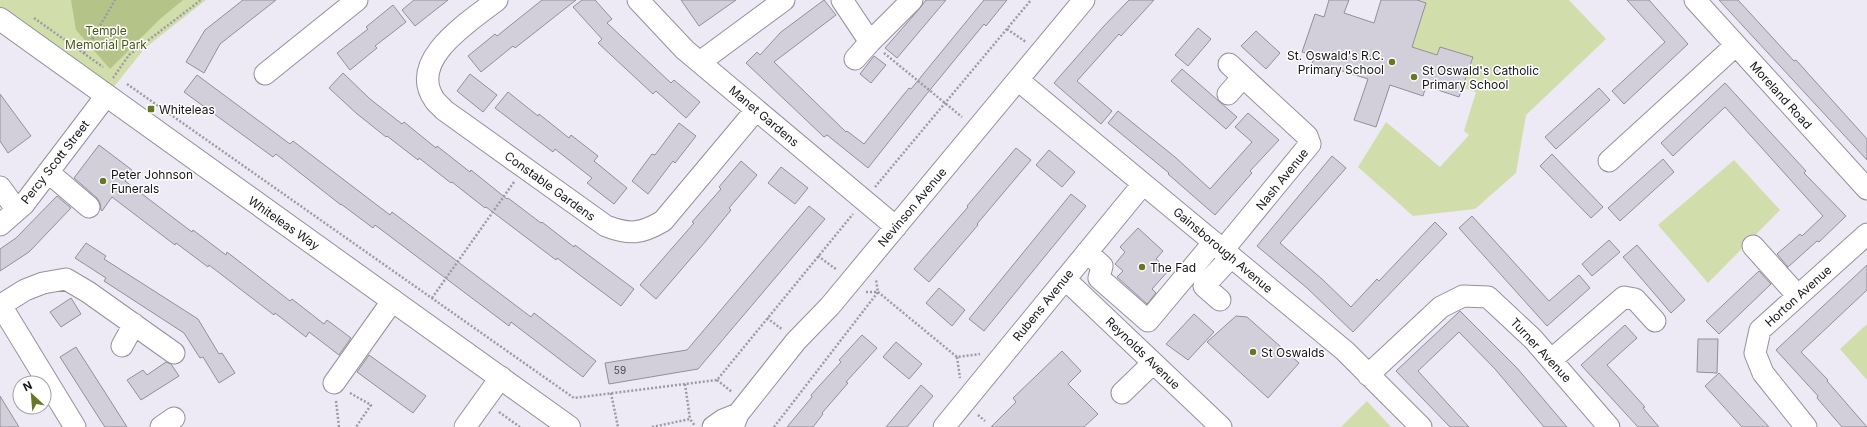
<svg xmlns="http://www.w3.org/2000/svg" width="1867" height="427" font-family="Inter,sans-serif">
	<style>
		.green { fill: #d1deab }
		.forest { fill: #b4c488 }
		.building { fill: #d2cfdb; stroke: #928f9a }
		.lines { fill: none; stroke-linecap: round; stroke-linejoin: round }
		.minor-casing { stroke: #93919c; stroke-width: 23 }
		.major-casing { stroke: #93919c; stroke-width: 24 }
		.path { stroke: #9c9aa3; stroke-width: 2.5; stroke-dasharray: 2 2; stroke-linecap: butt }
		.minor { stroke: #fff; stroke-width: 21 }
		.major { stroke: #fff; stroke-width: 22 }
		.poi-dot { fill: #667725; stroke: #fff; stroke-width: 1.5 }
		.labels { text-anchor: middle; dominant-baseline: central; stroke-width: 3; stroke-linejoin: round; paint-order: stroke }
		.number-label { font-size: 10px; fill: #44434a }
		.park-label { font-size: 12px; fill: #4a5716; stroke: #fff }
		.poi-label { font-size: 12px; fill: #151419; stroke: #fff; text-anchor: start }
		.street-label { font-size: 12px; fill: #151419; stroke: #fff }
	</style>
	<rect width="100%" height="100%" fill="#edeaf6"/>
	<path class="green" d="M0 0H206L145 48 113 88 0 8Z
		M1417 0H1569L1606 39 1526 115 1516 173 1475 209 1413 216 1358 167 1386 122 1440 167 1469 135 1464 131 1476 92 1463 88 1473 58 1440 47 1437 55 1412 47 1426 3Z
		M1734 160 1780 210 1708 283 1658 225Z
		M1867 324V380L1840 349Z
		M1367 401 1391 427H1341Z"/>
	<path class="forest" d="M71 0H183L160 19 110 69 76 30Z"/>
	<path class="building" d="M243 0H276L220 44 204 73 186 62 205 30Z
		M414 0H448L415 26 402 10Z
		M542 0H576L515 48 513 46 481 72 468 56 495 34 497 36Z
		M582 0H595L612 19 607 23 671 83 674 80 700 102 686 118 656 91 653 94 598 43 602 39 573 7Z
		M681 0H736L699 26Z
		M824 0 836 15 774 62 846 132 847 131 864 144 909 88 911 89 984 0H1007L986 26 984 24 925 96 868 168 827 135 824 137 746 63 757 52 760 55 781 32Z
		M926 0H946L897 58 885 48 920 8Z
		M1129 0H1154L1121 36 1119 34 1077 81 1112 111 1101 124 1054 83 1103 27Z
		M1329 0H1349L1344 13 1374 23 1381 0H1417L1426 3 1412 47 1437 55 1440 47 1473 57 1459 97 1426 86 1423 96 1390 85 1376 127 1354 120 1368 79 1339 70 1338 75 1311 66 1315 56 1302 52 1315 14 1324 17Z
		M1627 0H1649L1688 44 1624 104 1612 91 1665 42Z
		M1719 0H1738L1794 61 1796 60 1867 139V160Z
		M393 5 406 22 375 46 377 48 350 70 337 53 368 29 366 27Z
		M1198 28 1211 39 1188 66 1175 55Z
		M1256 31 1280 53 1266 69 1241 46Z
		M874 56 886 65 871 83 860 74Z
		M1182 69 1237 117 1226 129 1171 81Z
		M343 73 370 99 402 124 404 122 436 148 437 146 470 172 471 170 507 199 508 198 541 223 542 222 574 247 575 245 634 289 621 306 557 258 556 260 486 207 485 208 452 182 451 183 419 158 418 160 387 136 386 137 356 113 329 88Z
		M470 74 497 95 483 112 457 91Z
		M197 75 290 144 293 141 390 215 392 212 531 317 534 313 596 361 583 377 511 322 509 326 375 225 373 228 341 204V205L276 154 273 157 184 92Z
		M1725 83 1806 171 1804 173 1846 216 1819 242 1817 241 1788 267 1777 254 1800 234 1802 236 1823 216 1725 107 1673 156 1661 143Z
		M1599 88 1610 100 1556 149 1545 137Z
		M508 92 538 116 539 114 569 138 571 135 598 156 594 161 627 188 614 204 587 183 592 178 555 149 553 152 495 108Z
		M0 94 31 136 8 153 0 141Z
		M1118 111 1175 157 1210 189 1252 142 1235 127 1248 113 1279 140 1250 171 1252 173 1215 215 1168 174 1169 173 1108 123Z
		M679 123 696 136 675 163 673 161 648 194 632 181 652 154 655 155Z
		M99 145 132 170 125 181 192 232 193 230 226 255 227 252 290 301 292 299 324 324 327 320 351 338 339 355 309 332 306 337 275 313 274 315 209 265 208 267 176 243 175 245 112 197 102 211 101 210 100 203 97 198 74 178Z
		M1016 148 1031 160 977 224 978 225 929 282 914 269 968 207 967 206Z
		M1049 150 1075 172 1062 187 1036 165Z
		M1552 154 1603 207 1591 218 1540 166Z
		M1332 156 1346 168 1280 243 1322 279 1351 307 1377 279 1379 281 1435 222 1447 234 1353 332 1307 288 1257 246Z
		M1663 159 1674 172 1620 221 1608 208Z
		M741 161 757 175 729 208 731 210 705 242 656 299 640 285 694 223 692 222 721 189 719 187Z
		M781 167 808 188 795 204 768 183Z
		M1071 194 1086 206 984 331 969 319Z
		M57 196 71 208 29 252 0 271V249L16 238Z
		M809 206 825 219 698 369 609 384 605 363 687 350Z
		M1472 216 1549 301 1579 275 1590 288 1547 326 1459 228Z
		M1138 228 1163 251 1156 259 1169 270 1152 289 1156 293 1147 304 1117 277 1123 271 1115 264 1125 252 1120 247Z
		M1609 240 1620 252 1592 276 1582 264Z
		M86 243 106 256 104 259 198 319 219 354 222 353 235 373 219 383 203 357 200 358 184 333 104 281 106 278 75 258Z
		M1637 245 1685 300 1671 313 1623 257Z
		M1867 265V290L1801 352 1828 380 1827 381 1867 427H1842L1817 398 1818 396 1776 350Z
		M1759 271 1771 284 1719 334 1706 321Z
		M939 288 965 310 952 326 926 303Z
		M71 298 81 314 61 327 50 312Z
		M1460 311 1517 368 1567 427H1544L1495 369 1459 332 1418 371 1469 427H1450L1396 371Z
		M1194 314 1214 332 1188 360 1166 344Z
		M1236 316 1247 317 1299 363 1268 398 1207 342Z
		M1625 325 1637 338 1607 365 1645 407 1643 408 1659 427H1638L1581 365Z
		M862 335 877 348 846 382 848 383 822 413 823 414 813 427H787L812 397 811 395 841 362 839 360Z
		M1698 339H1718L1717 373 1697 372Z
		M896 342 922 364 909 379 883 357Z
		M76 347 115 408 127 427H105L101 421 60 357Z
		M1062 351 1081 371 1068 384 1098 414 1084 427H991L1016 402 1013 398Z
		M369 355 426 396 413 413 357 372Z
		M166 362 171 364 179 376 141 400 127 380 143 370 147 375Z
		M1719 373 1769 427H1742L1705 386Z
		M921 385 933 396 907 427H886Z
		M0 396 19 427H0Z"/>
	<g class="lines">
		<g class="minor-casing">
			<path id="minor" d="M497 0C472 20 407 59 434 99 436 103 441 106 444 110L606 226C630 235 641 234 663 221L756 110
				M638 0 685 50 896 227
				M842 0 870 42 912 0
				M1695 0 1867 189
				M855 59 870 42
				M700 62 784 0
				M265 74 357 0
				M1018 80 1345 351 1421 427
				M1228 94 1243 77
				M1609 161 1736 45
				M48 172 89 207
				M0 187 17 210
				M0 225 24 204 106 96
				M1753 246 1798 296
				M1223 250 1310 144 1307 136 1229 64
				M1087 252 1102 266 1099 278 1148 321 1214 242
				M1065 279 1221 427
				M1220 300 1204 286 1231 257
				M0 304 75 427
				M1 305 25 290 43 283 66 279 88 292 174 353
				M122 346 134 324
				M1551 360 1624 297 1635 299 1655 321
				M1368 375 1441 307 1463 296 1488 297 1533 339 1609 427
				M334 383 393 300
				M1122 393 1153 363
				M161 427 174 418
				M465 427 501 377
				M713 427 723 420 738 414
				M733 427 738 414 796 341 830 306 1084 0
				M944 427 1143 184
				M1806 427 1763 373 1755 353 1760 330 1867 234"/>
		</g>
		<g class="major-casing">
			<path id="major" d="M0 19 569 427"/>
		</g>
		<path class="path" d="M34 18 103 67
			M1007 29 1026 42
			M84 53 115 0
			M884 53 962 117
			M113 78 129 55 201 0
			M127 84 574 398 717 380 853 214
			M875 187 1031 0
			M818 256 837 270
			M866 292H878L957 357 980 354
			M432 298 514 182
			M767 318 783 330
			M957 357 960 378
			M717 380 732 392
			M685 384 690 419
			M350 393 371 405 356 427
			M611 393 618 427
			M336 401 339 427
			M499 412 520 427
			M978 415 985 421
			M652 427 690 419 695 426
			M774 427 878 292 876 280"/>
		<use href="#minor" class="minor"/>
		<use href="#major" class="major"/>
	</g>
	<g class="poi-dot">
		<circle cx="1392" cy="62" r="4"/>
		<circle cx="1414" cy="77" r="4"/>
		<rect x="147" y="105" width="8" height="8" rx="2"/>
		<circle cx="103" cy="181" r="4"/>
		<circle cx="1142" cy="267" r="4"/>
		<circle cx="1253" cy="352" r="4"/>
	</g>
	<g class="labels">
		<g class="number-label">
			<text x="620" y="370">59</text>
		</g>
		<g class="park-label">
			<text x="106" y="30">Temple<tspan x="106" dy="14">Memorial Park</tspan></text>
		</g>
		<g class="poi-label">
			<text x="1384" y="55" text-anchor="end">St. Oswald's R.C.<tspan x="1384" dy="14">Primary School</tspan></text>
			<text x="1422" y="70">St Oswald's Catholic<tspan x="1422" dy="14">Primary School</tspan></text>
			<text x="159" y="109">Whiteleas</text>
			<text x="111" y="174">Peter Johnson<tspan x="111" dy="14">Funerals</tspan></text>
			<text x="1150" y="267">The Fad</text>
			<text x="1261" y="352">St Oswalds</text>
		</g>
		<g class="street-label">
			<text transform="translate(1781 95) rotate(48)">Moreland Road</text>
			<text transform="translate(764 116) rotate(40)">Manet Gardens</text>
			<text transform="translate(55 162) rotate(-52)">Percy Scott Street</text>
			<text transform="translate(1282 179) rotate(-51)">Nash Avenue</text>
			<text transform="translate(550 186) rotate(36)">Constable Gardens</text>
			<text transform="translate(912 207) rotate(-50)">Nevinson Avenue</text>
			<text transform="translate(284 223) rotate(35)">Whiteleas Way</text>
			<text transform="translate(1223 250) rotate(40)">Gainsborough Avenue</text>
			<text transform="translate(1798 296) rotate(-42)">Horton Avenue</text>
			<text transform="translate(1043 305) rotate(-51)">Rubens Avenue</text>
			<text transform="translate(1541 350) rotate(47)">Turner Avenue</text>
			<text transform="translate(1143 353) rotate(44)">Reynolds Avenue</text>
		</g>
	</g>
	<g transform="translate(32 395) rotate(334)"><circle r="19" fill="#ffffff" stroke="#a1a1a3"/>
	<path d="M0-3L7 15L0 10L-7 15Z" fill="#667725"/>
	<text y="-6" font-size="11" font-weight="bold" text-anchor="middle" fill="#151419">N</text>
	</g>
</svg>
